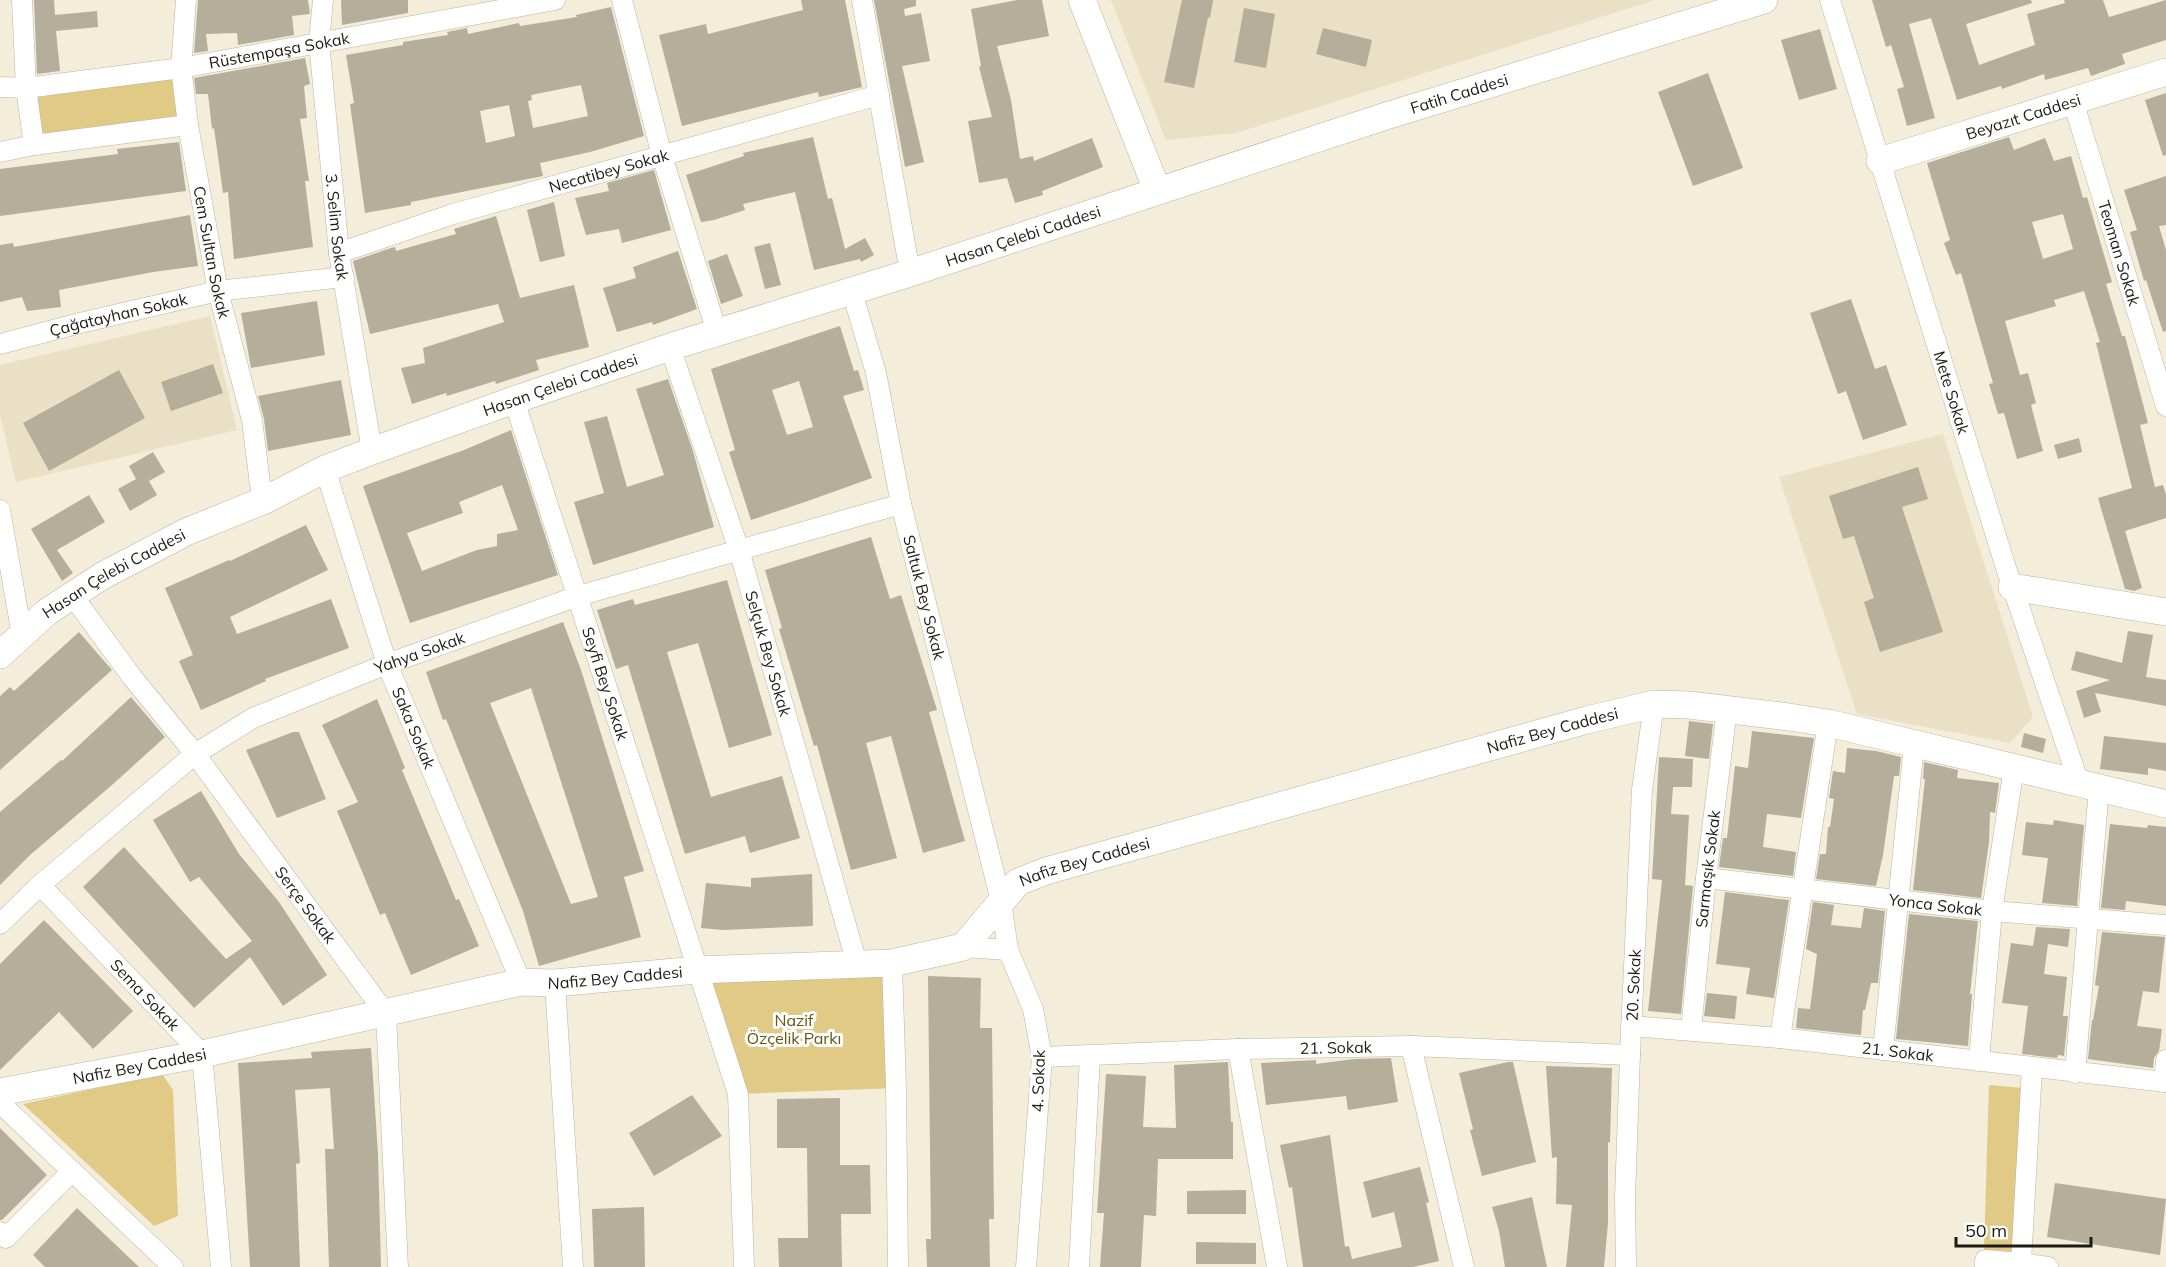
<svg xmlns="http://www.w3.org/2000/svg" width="2166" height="1267" font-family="Mulish,sans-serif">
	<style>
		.built { fill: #e9e0c5 }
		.green { fill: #e0ca86 }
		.building { fill: #b4ae9b; fill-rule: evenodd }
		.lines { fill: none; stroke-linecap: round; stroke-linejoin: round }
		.street-casing { stroke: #bab4a1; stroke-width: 21 }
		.secondary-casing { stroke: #bab4a1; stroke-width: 28 }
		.street { stroke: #fff; stroke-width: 20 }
		.secondary { stroke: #fff; stroke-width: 27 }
		.labels { text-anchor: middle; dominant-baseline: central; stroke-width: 6; stroke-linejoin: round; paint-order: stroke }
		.street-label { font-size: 16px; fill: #1d1b14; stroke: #fff }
		.park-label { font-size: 16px; fill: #685511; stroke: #fff }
	</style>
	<rect width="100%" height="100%" fill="#f3edd9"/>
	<path class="built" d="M1111 0H1655L1236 133 1166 140Z
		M210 316 237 430 16 482 0 415V365Z
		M1943 434 2033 717 2010 743 1857 714 1779 477Z"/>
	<path class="green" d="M181 68 188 125 34 145 26 88Z
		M892 963 896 1088 738 1094 697 970Z
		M162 1074 173 1090 178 1216 154 1226 23 1104Z
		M1989 1085 2023 1088 2017 1252 1984 1250Z"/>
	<path class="building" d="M34 0H54L55 15 97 11 98 27 56 31 60 71 37 74Z
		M198 0H308L310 14 292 16 294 35 238 45 237 33 206 34 208 51 194 53Z
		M341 0H408V13L342 25Z
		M801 0H845L862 87 819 97 818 92 682 126 659 35 706 24 708 34 803 10Z
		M874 0H916V6L904 9 905 16 921 13 930 61 902 66 924 162 905 167Z
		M1017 0H1042L1049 36 997 46 1011 100 1020 159 1033 156 1034 161 1092 138 1103 167 1042 191 1043 195 1015 203 1007 178 979 183 968 121 992 117 979 67 981 66 971 9Z
		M1182 0H1213L1210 18 1208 17 1194 88 1164 82Z
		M1872 0H2031L2032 3 1966 24 1979 65 2035 45 2027 14 2065 3 2064 0H2103L2109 17 2166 0V40L2122 54 2125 64 2091 76 2088 68 2045 80 2044 74 2002 89 2001 86 1957 100 1931 18 1909 24 1935 118 1907 126 1897 89 1904 87 1891 45 1886 47Z
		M611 7 644 136 590 152 540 163 543 176 411 202V205L365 213 350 104 354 103 346 55 403 45V42L448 35 447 32 467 28 468 34 519 23 520 26 577 17 576 15ZM581 85 588 116 533 128 528 101 532 100 531 95ZM509 105 515 136 486 143 480 111Z
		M1244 8 1275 14 1266 68 1234 62Z
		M1323 28 1372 40 1366 67 1316 54Z
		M1820 29 1837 89 1799 100 1781 40Z
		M305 58 310 84 304 86 307 118 300 119 309 181H305L313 247 234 259 228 192 223 193 214 128 212 129 208 94H196L194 78Z
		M1708 73 1743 168 1693 186 1658 92Z
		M2166 93V155L2163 156 2145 100Z
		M813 137 828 199 832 198 845 249 865 238 874 255 861 262 860 259 814 270 795 192 743 204 745 210 714 220 701 222 686 175 744 156 743 153Z
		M2009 137 2014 150 2045 138 2054 161 2071 156 2083 198 2087 197 2112 282 2106 284 2122 336H2125L2148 423 2140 425 2155 487 2163 485 2166 495V518L2125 531 2142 588 2134 591 2125 589 2098 498 2132 488 2096 343 2100 342 2084 291 2054 300 2056 306 2005 321 2020 375 2028 373 2036 403 2031 405 2043 451 2017 459 2004 413 1998 414 1989 384 1993 383 1961 273 1956 275 1944 243 1950 240 1927 163ZM2063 214 2073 249 2043 259 2032 222Z
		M179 142 186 191 0 216V169L118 154 117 149Z
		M654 170 671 230 622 243 619 229 586 235 575 198 609 191 607 183Z
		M2166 176V225L2159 226 2166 250V331L2163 332 2146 280 2144 281 2130 232 2137 230 2124 190Z
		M554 202 565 256 540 262 527 210Z
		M190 215 198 266 153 272 59 290 61 307 27 311 22 297 0 302V245L13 243 14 247Z
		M496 216 520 298 574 285 589 347 536 360 539 370 496 384 495 381 447 396 446 393 412 404 401 368 425 363 423 348 504 322 498 304 370 334 353 261 391 248 395 247 396 251 456 234 454 229Z
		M770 243 781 285 765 289 754 247Z
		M678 251 697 309 653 325 652 322 617 332 603 288 636 278 633 267Z
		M727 254 743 296 721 304 708 261Z
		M1851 299 1875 369 1886 365 1907 425 1863 440 1846 391 1838 394 1810 313Z
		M317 301 325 355 251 368 241 313Z
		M840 326 854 371 858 370 864 390 843 396 872 478 805 502 751 520 729 452 735 450 711 369ZM799 381 813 427 787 435 772 390Z
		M213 364 223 393 171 411 161 382Z
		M119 370 145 418 49 471 23 423Z
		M668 379 693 451 714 527 593 565 574 502 604 493 584 422 607 416 627 487 664 475 636 389Z
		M341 380 351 435 268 451 264 419 258 396Z
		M511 430 558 575 410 623 363 486 464 450ZM502 485 518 530 497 534V546L477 550 422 571 407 533 463 513 459 502Z
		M2079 438 2082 452 2058 459 2054 445Z
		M153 452 165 472 149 481 157 495 130 511 118 489 136 479 129 466Z
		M1918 467 1928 499 1902 507 1943 632 1880 652 1864 602 1874 598 1854 536 1843 539 1829 496Z
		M89 495 105 522 57 550 73 573 62 581 31 529Z
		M306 525 328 570 230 617 237 634 331 599 349 648 265 679 266 681 201 710 179 661 193 655 165 588 229 560 230 561Z
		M871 537 890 599 901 595 937 710 929 712 965 841 923 853 891 736 866 743 897 858 851 870 817 745 814 746 779 629 782 628 765 570Z
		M727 580 772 735 729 748 698 643 667 652 711 797 782 776 800 838 750 853 745 836 685 854 628 665 616 669 597 610 633 599 635 605Z
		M563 622 581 670 644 871 624 877 641 937 539 966 523 911 446 719 443 720 426 672ZM531 688 598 897 571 904 490 703Z
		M2128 631 2153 635 2146 677 2166 680V706L2095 693 2101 712 2084 718 2076 691 2110 680 2071 670 2076 651 2122 663Z
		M79 632 112 670 0 770V696L10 687 14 691Z
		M131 697 165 737 112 785 30 855 0 885V812L61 760 62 761Z
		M377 699 405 768 402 770 456 900 459 899 479 946 411 975 385 913 380 915 337 811 358 802 322 725Z
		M1689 721 1713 724 1709 759 1685 756Z
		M1752 731 1814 738 1801 818 1767 814 1763 847 1796 852 1793 876 1719 867 1723 838H1727L1735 766 1748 768Z
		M293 732H299L326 799 277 818 246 750Z
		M2024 733 2046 739 2043 753 2021 747Z
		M2104 736 2166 743V771L2148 768V775L2100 769Z
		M1847 748 1876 751 1901 757 1899 776H1894L1883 855 1876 886 1816 879 1820 854H1826L1828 827H1830L1834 799 1829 798 1833 771 1845 773Z
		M1659 757 1693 759 1692 787H1673L1671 814 1689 815 1685 885 1693 886 1681 1014 1648 1011 1662 880 1652 879Z
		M1924 762 1958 770 1957 778 1999 783 1995 813 1990 812 1989 842 1981 898 1913 890 1925 779H1923Z
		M201 791 239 854 279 902 327 975 283 1006 250 957 194 1008 83 887 124 847 226 959 252 941 199 877 190 882 153 820Z
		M2054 820 2084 825 2077 906 2042 903 2048 858 2022 855 2026 822 2053 825Z
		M2110 824 2147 828 2148 825 2166 827V906L2126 901 2125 910 2101 908Z
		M812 874 813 926 723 930 701 928 706 883 751 887V878Z
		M1725 892 1789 900 1774 998 1746 994 1750 968 1716 964Z
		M1813 902 1834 905 1831 925 1861 928 1864 908 1885 911 1878 983H1871L1865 1010H1863L1861 1035 1796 1028 1798 1008 1810 1009 1817 954 1806 949Z
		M1909 914 1978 921 1970 994H1972L1968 1046 1896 1039Z
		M44 920 133 1011 93 1049 59 1012 0 1070V964Z
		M2036 927 2070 929 2068 947 2048 944 2044 974 2067 977 2063 1016H2068L2064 1056 2058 1055 2057 1058 2022 1054 2028 1006 2002 1003 2011 943 2033 946Z
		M2102 932 2165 937 2159 993 2143 991 2137 1026 2162 1029 2159 1051 2154 1058 2153 1068 2088 1059 2092 1020H2093L2099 986 2095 985Z
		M928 976 981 978 980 1028H992L994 1219H989L990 1267H927L926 1239H931Z
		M1707 993 1737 996 1735 1019 1704 1016Z
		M371 1048 378 1154 381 1267H329L325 1149H334L330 1088 295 1090 300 1163 296 1164 300 1267H250L238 1063 312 1058 311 1052Z
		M1391 1058 1398 1102 1348 1110 1346 1096 1266 1105 1261 1063 1316 1060V1064L1354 1059Z
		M1228 1062 1231 1122H1233V1159H1158L1156 1216 1144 1215 1141 1267H1100L1104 1213H1097L1106 1074 1146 1076 1143 1127 1176 1128 1174 1065Z
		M1508 1062H1513L1536 1162 1482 1176 1470 1130 1473 1129 1459 1073Z
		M1546 1066 1612 1068 1610 1143 1608 1142V1223L1604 1267H1566L1572 1205 1556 1204 1557 1157 1552 1158Z
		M692 1095 722 1136 654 1176 629 1133Z
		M840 1098V1165H870L871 1214H841L842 1267H779L778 1238H808L807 1148H777V1099Z
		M0 1128 47 1175 2 1220H0Z
		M1330 1135 1345 1247 1349 1246 1352 1259 1402 1247 1394 1212 1372 1218 1363 1182 1420 1167 1429 1202 1426 1203 1439 1261 1413 1267H1303L1292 1187 1289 1188 1280 1145Z
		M2055 1183 2166 1199 2160 1255 2047 1237Z
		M1246 1190V1214H1187V1191Z
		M1532 1197 1547 1267H1505L1499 1231 1492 1207Z
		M644 1207 645 1267H594L592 1209Z
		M77 1208 139 1267H45L33 1255Z
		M1196 1242 1256 1243V1264H1196Z"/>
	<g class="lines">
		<g class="street-casing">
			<g id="street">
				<path d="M22 0 26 88 34 145"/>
				<path id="s1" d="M186 0 181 68 188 125 218 291 252 420 260 484 265 500"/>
				<path id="s2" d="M323 0 319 42 339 253 372 451"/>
				<path d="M622 0 662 156 717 332"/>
				<path d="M862 0 910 273"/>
				<path id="s3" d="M1830 0 2006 568 2079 783"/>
				<path id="s4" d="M0 87 26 88 181 68 555 0"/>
				<path id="s5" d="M2073 101 2166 406"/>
				<path d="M0 152 34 145 188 125"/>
				<path id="s6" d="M339 253 453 214 879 95"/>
				<path id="s7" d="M852 292 876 373 901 504 1001 901 1008 950 1033 1009 1042 1057 1026 1267"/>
				<path id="s8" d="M0 344 80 323 218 291 344 277"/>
				<path id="s9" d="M670 347 739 550 857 964"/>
				<path id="s10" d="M514 400 738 1094 744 1267"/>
				<path id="s11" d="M325 469 387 664 521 982"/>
				<path d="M0 510 22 635"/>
				<path id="s12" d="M72 595 132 677 195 754 386 1014 398 1267"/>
				<path id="s13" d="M1706 878 1992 911 2166 925"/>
				<path id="s14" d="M40 885 202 1054 221 1267"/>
				<path id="s15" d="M0 924 40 885 195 754 253 718 387 664 578 596 901 504"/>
				<path d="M963 947 1008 950"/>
				<path d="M892 963 896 1088 898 1267"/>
				<path d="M555 983 573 1267"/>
				<path id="s16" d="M1631 1026 1780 1038 2166 1082"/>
				<path id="s17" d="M1691 1030 1706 878 1727 709"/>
				<path d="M1780 1038 1828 723"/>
				<path d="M1411 1046 1464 1267"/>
				<path d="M1238 1049 1277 1267"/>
				<path d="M1883 1050 1914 745"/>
				<path id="s18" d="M1042 1057 1238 1049 1411 1046 1630 1055"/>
				<path d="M1979 1061 1992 911 2014 767"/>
				<path d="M2032 1068 2021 1263 2048 1267"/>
				<path d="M2075 1073 2099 788"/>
				<path d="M2164 1082 2166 1060"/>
				<path d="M0 1103 173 1267"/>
				<path d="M0 1232 6 1238 72 1171"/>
				<path d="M1079 1267 1090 1056"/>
				<path id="s19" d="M1626 1267 1625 1198 1630 1055 1642 790 1654 704"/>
				<path d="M1985 1267V1260L2021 1263"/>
			</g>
		</g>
		<g class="secondary-casing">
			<g id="secondary">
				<path d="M1082 0 1157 190"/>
				<path id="s20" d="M1880 161 2166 72"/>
				<path d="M2012 587 2166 612"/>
				<path id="s21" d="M0 655 47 612 102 576 186 532 265 500 325 469 372 451 514 400 670 347 910 273 1386 116 1764 0"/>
				<path id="s22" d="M0 1092 202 1054 521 982 555 983 697 970 892 963 963 947 1018 882 1046 871 1587 720 1654 704 1689 705 1789 717 1828 723 2166 804"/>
			</g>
		</g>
		<use href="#street" class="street"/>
		<use href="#secondary" class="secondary"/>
	</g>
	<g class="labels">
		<g class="street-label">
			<text stroke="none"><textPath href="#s4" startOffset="282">Rüstempaşa Sokak</textPath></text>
			<text stroke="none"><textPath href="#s21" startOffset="1572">Fatih Caddesi</textPath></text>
			<text stroke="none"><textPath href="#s20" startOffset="150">Beyazıt Caddesi</textPath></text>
			<text stroke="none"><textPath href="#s6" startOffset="282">Necatibey Sokak</textPath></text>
			<text stroke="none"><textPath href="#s2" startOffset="228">3. Selim Sokak</textPath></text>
			<text stroke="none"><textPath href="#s21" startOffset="1113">Hasan Çelebi Caddesi</textPath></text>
			<text stroke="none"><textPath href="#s1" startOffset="255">Cem Sultan Sokak</textPath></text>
			<text stroke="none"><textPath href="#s5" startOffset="159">Teoman Sokak</textPath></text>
			<text stroke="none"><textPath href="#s8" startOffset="122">Çağatayhan Sokak</textPath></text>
			<text stroke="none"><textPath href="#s21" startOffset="627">Hasan Çelebi Caddesi</textPath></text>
			<text stroke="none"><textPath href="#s3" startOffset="411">Mete Sokak</textPath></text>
			<text stroke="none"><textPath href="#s21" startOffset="141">Hasan Çelebi Caddesi</textPath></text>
			<text stroke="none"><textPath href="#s7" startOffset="314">Saltuk Bey Sokak</textPath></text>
			<text stroke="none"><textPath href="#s15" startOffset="506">Yahya Sokak</textPath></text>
			<text stroke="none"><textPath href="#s9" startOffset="322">Selçuk Bey Sokak</textPath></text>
			<text stroke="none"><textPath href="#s10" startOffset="298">Seyfi Bey Sokak</textPath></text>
			<text stroke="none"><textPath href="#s11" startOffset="274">Saka Sokak</textPath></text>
			<text stroke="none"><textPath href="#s22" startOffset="1618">Nafiz Bey Caddesi</textPath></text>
			<text stroke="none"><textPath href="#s22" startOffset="1132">Nafiz Bey Caddesi</textPath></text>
			<text stroke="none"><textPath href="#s17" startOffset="162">Sarmaşık Sokak</textPath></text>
			<text stroke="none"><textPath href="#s12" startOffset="388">Serçe Sokak</textPath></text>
			<text stroke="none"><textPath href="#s13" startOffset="231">Yonca Sokak</textPath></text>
			<text stroke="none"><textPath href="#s22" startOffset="627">Nafiz Bey Caddesi</textPath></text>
			<text stroke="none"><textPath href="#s19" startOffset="282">20. Sokak</textPath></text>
			<text stroke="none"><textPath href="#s14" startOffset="152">Sema Sokak</textPath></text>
			<text stroke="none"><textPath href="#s18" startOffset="294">21. Sokak</textPath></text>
			<text stroke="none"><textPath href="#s16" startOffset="268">21. Sokak</textPath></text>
			<text stroke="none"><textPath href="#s22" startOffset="142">Nafiz Bey Caddesi</textPath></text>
			<text transform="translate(1038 1081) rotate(-88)">4. Sokak</text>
		</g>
		<g class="park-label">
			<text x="794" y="1020">Nazif<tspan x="794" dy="18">Özçelik Parkı</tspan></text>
		</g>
	</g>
	<path d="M1956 1237v9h135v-9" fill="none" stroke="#1d1b14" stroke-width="3"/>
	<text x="1965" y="1237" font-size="18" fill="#1d1b14" stroke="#ffffff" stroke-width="4.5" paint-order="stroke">50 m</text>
</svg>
